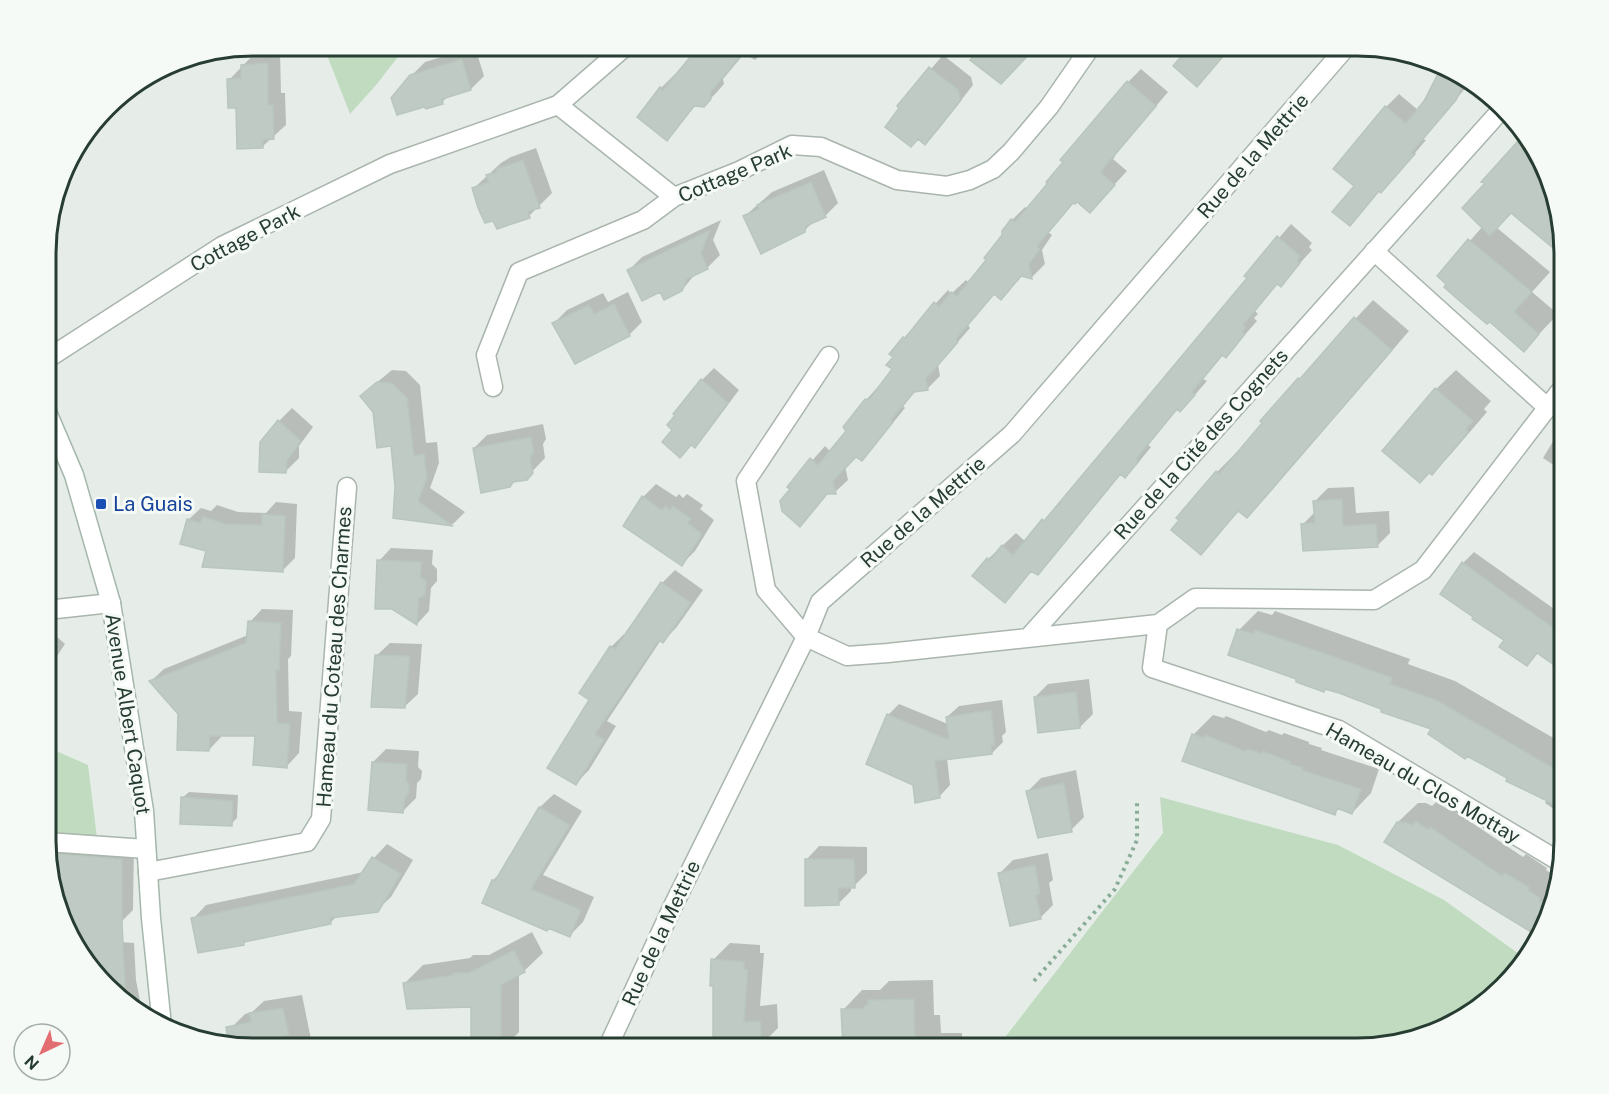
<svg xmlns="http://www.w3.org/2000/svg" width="1609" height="1094" font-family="'Public Sans',sans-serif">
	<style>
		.green { fill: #c1dbc1 }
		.shadow { fill: #0003 }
		.building { fill: #becac3; stroke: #b9c6bd; stroke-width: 1.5 }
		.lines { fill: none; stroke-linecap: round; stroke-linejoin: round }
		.minor-casing { stroke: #a9b5ad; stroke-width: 21 }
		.secondary-casing { stroke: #a5b7ac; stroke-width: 21 }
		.path { stroke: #8aad98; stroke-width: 4; stroke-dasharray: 3 4.5; stroke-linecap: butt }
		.minor { stroke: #fff; stroke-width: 18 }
		.secondary { stroke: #fff; stroke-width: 18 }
		.transit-dot { fill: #1a4fb4; stroke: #f6faf7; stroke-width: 2 }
		.labels { text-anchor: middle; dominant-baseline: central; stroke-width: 6; stroke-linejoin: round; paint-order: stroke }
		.street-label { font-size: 20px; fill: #273d31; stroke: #f6faf7 }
		.transit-label { font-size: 20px; fill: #164399; stroke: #f6faf7; text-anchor: start }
		.rim { fill: none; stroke: #273d31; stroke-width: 3 }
	</style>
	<rect width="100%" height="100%" fill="#e6ede8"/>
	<path class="green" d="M407 45 377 84 350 114 323 45Z
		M47 747 88 765 97 838 47 834Z
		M1160 797 1338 845 1444 900 1526 959 1521 968 1449 1027 1357 1049H996L1163 833Z"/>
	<path class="shadow" d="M702 45H767L768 47 755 60 744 54 723 79 724 84 717 92 703 106 696 105 667 139 639 117 661 88 674 75 676 77Z
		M1180 45H1233L1197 85 1185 55 1178 49Z
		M475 47 484 76 471 89 450 95 442 102 411 76 425 62Z
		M280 51 281 93H285L286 125 263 146 237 106 229 80 255 53Z
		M943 55 971 77 973 85 938 130 925 143 899 106Z
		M1433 61 1470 81 1468 85 1423 139 1426 140 1394 178 1380 190 1350 224 1356 185 1386 107 1399 94 1418 110 1425 102 1440 73 1429 68Z
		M1141 69 1168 92 1114 156 1115 157 1113 159 1127 171 1090 211 1077 200 1074 202 1048 232 1052 235 1042 250 1045 264 1032 277 1023 275 1001 298 995 293 968 325 970 328 938 365 940 376 927 389 916 390 903 406 905 408 874 446 861 459 856 455 845 466 848 480 835 492H828L800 525 792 489 789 487 825 446 831 452 848 430 866 400 894 369 895 357 904 338 948 290 951 294 966 280 970 283 1012 220 1025 207 1028 209 1128 82Z
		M1526 136 1536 149 1564 239 1511 211 1496 227 1550 272 1532 292 1558 314 1524 350 1439 276 1483 226 1487 183 1483 181Z
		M536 148 552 193 529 216 474 188 501 163 511 157Z
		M824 170 838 203 825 216 814 221 804 231 745 216 772 192Z
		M62 176 66 186 55 197Z
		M721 220 713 240 720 255 707 268 696 273 682 290H661L629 270 642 257Z
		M1291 224 1312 243 1309 247 1312 250 1280 285 1278 283 1255 311 1258 314 1254 318 1257 321 1226 356 1224 354 1203 379 1207 381 1193 397 1180 410 1178 408 1148 445 1151 447 1138 463 1125 476 1122 473 1051 560 1038 573 1033 570 1005 601 988 559 1016 533 1026 542 1249 278 1246 276Z
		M628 292 642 322 629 335 554 323 567 310 603 293 608 302Z
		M1373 300 1409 331 1265 498 1247 516 1240 510 1200 553 1178 518 1217 472 1235 454 1237 456 1264 423 1262 421 1299 379Z
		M714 368 739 390 706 434 695 446 674 429 702 380Z
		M392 370 406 371 420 385 426 443 437 442 439 463 430 488 465 512 453 524 395 516 396 487 392 445 375 384Z
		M1456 370 1491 401 1484 409 1487 412 1451 454 1432 473 1385 450 1436 389Z
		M292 408 313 427 299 446V458L286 471 279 421Z
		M1564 423V472L1543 458Z
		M543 424 546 439 543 444 545 458 526 478 515 481 509 486 474 448 487 435Z
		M656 484 676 497 679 494 683 498 687 494 703 505 700 509 714 520 695 551 682 564 625 526 643 497Z
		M1354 487 1356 513 1389 511 1390 533 1377 546 1303 524 1316 511 1315 501 1328 488Z
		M276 502 297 504 295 558 283 570 208 550 188 520 201 508 211 511 217 505 238 512 266 513Z
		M391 548 433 550 432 564 437 569V581L431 588 429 611 417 624 379 561Z
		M1474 552 1564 616V670L1539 652 1527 664 1506 640 1463 563Z
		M675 570 703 590 676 628 663 641 661 640 607 721 616 726 589 770 576 783 591 699 611 647 624 634 626 636 662 583Z
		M262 609 293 610 291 656 288 659 289 711 302 712 299 753 287 766 256 735 222 734 221 737 209 750 151 681 164 669 248 635 250 622Z
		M1258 611 1272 615 1275 611 1410 659 1408 664 1455 681 1564 744V816L1545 803 1547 799 1433 728 1298 678 1239 630Z
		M47 628 65 644 47 671Z
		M390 643 422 644 418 694 404 707 376 656Z
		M1089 679 1093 714 1080 727 1035 697 1048 684Z
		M1002 700 1006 732 1002 736 1003 742 992 753 947 758 950 785 939 797 914 784 888 715 899 704 948 724 947 717 959 706Z
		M1213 715 1224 718 1226 716 1266 732 1269 730 1282 735 1284 733 1309 742V744L1322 748 1321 750 1379 769 1371 793 1352 813 1340 808 1334 813 1184 760 1194 734Z
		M386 749 419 751 418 767 422 771 421 779 417 783 416 798 403 811 373 762Z
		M1076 770 1084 817 1071 830 1028 791 1041 778Z
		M189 792 238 795 237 818 231 824 182 798Z
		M554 794 582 811 543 875 594 897 583 922 570 935 493 880 503 871 540 807Z
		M1436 802 1449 810 1450 808 1523 857 1526 854 1547 868 1546 870 1558 878 1553 909 1545 924 1536 933 1398 822 1418 803H1426L1432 806Z
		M47 838 134 847 133 910 121 922 61 911 47 869Z
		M387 844 413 860 391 897 377 910 338 915 331 922 248 939 244 943 193 919 206 905 364 872 374 858Z
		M819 846 867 847V873L854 886H851V891L838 904 806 860Z
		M1048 853 1053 880 1049 883 1053 905 1040 918 999 874 1013 860Z
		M532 932 543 953 524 971 519 974V1032L502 1049H473L472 1005 405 983 423 965 470 958 473 955H489Z
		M70 938 134 943 136 980 143 1016 126 1006 73 945Z
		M730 943 760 945V953H764L760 1006 777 1004 778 1028 761 1045H758L759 1049H693L695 1046 707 1045V1042L715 1034 713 960Z
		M933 980 934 1015H940L941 1033H962V1049H843V1010L862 990H880L889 981Z
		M302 995 313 1049 236 1048 232 1027 245 1014 252 1012 264 1001Z"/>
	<path class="building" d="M700 45H750L710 93 711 99 704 107 694 106 667 141 637 117 660 87 663 90Z
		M982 45H1038L1001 84 970 60Z
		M1191 45H1213L1225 54 1197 87 1173 66Z
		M462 59 471 90 442 99 443 104 426 109 424 107 397 115 391 98 410 75Z
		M268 63V105H273L274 139 263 140V148L237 149 236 108H228L227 79 241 78V65Z
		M1442 66 1466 79 1456 100 1411 153 1415 154 1381 193 1379 191 1350 226 1332 212 1354 186 1333 169 1385 106 1406 123 1424 101Z
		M929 67 958 90 961 100 925 145 918 139 911 147 885 127 899 108 897 106Z
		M1127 81 1156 106 1102 170 1103 171 1101 173 1115 185 1090 213 1077 202 1075 204 1073 203 1037 246 1040 249 1029 264 1032 279 1021 276 1001 300 994 294 956 339 958 342 926 379 928 390 914 392 891 420 893 422 862 461 856 457 833 481 836 494H827L800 527 782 511 780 501 790 489 787 487 810 458 818 465 846 431 843 427 865 399 869 400 892 369 886 365 893 357 889 354 903 337 905 338 934 302 939 307 951 292 957 296 986 260 984 258 1002 235V231L1011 219 1015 222 1047 184 1046 182 1063 162 1060 160Z
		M1526 138 1536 149 1564 239V257L1511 213 1490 236 1462 208 1485 183 1481 182 1517 142 1520 145Z
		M523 160 540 208 528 211 530 218 497 229 493 221 485 223 478 208 472 188 489 182 486 175 497 172 496 169Z
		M811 182 826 217 806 226 805 232 761 254 743 216 759 209 757 205Z
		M710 230 701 253 708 269 687 279 682 291 664 300 660 292 642 301 627 270Z
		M1277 236 1300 256 1297 261 1300 263 1281 287 1277 284 1243 325 1246 328 1242 332 1245 334 1226 358 1222 355 1192 392 1195 395 1180 412 1177 409 1136 459 1139 461 1125 478 1120 474 1038 575 1031 571 1005 603 972 576 987 558 989 561 1002 545 1013 555 1042 519 1044 521 1247 278 1244 276Z
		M1468 239 1532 292 1514 312 1539 334 1524 352 1490 322 1487 324 1462 303 1444 287 1446 284 1437 276Z
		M614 304 630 336 575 364 552 323 589 305 594 314Z
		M1354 317 1392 350 1247 518 1238 511 1201 555 1171 530 1179 520 1176 518 1216 471 1219 474 1262 423 1260 421 1298 378 1299 380Z
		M701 379 728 403 695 448 691 445 680 458 662 442 672 430 667 425 675 415 673 414Z
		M377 382 392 383 407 398 414 456 424 454 427 478 418 501 453 526 393 518 395 487 391 446 377 448 373 412 360 396Z
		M1435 388 1473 421 1466 429 1468 432 1432 475 1429 473 1420 483 1382 451Z
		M278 420 301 441 287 461 286 473 259 472 260 442Z
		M531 437 534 453 530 458 533 473 527 480 513 482 510 487 481 493 473 448Z
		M642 496 662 510 665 506 670 510 673 506 691 519 688 523 702 534 682 566 623 526Z
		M1342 499 1343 526 1376 524 1378 547 1303 551 1301 524 1315 523 1313 501Z
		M262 514 285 516 283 572 202 567 206 551 180 544 187 519 200 523 203 516 225 524 262 525Z
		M377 560 422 562 420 577 426 581 425 595 419 598 417 625 392 609H375Z
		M1462 562 1564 636V672L1537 653 1527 666 1499 647 1504 640 1472 619 1473 617 1440 594Z
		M661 582 691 603 663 643 659 640 595 734 604 740 576 785 547 768 589 700 579 693 610 646 615 649Z
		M248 621 281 623 279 670H276L277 723 290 724 287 768 253 765 255 736H210L209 751 177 750 178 714 149 681 246 643Z
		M1237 629 1253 634 1255 630 1335 657 1392 678 1390 684 1436 700 1564 774V809L1506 781 1507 778 1467 756 1465 759 1428 734 1431 729 1381 712V709L1339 693 1325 689 1324 692 1296 682V679L1228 655Z
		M375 655 410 656 405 708 371 707Z
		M1076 692 1080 728 1038 733 1034 697Z
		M991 710 995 745 991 746 992 754 935 761 940 798 915 803 913 785 866 764 887 714 949 740 946 717Z
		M1192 734 1204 738 1205 735 1245 751 1248 749 1262 754 1263 751 1291 762 1290 764 1303 768 1302 770 1361 789 1352 814 1337 808 1335 815 1182 761Z
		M372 762 407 764 406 780 409 784V793L405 797 403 813 368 810Z
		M1064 783 1072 832 1038 838 1026 791Z
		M181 797 233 801 232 826 180 824Z
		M539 807 570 825 531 889 581 910 570 937 548 928 547 931 482 903 492 880 495 881Z
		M1415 821 1428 829 1430 827 1502 876 1505 873 1529 887 1528 890 1540 898 1539 901 1551 909 1536 935 1384 842 1397 822H1406L1412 825Z
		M47 853 122 859V922L126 1007 73 945 47 869Z
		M372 857 401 874 378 912 330 918 331 924 244 942V945L198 953 191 918 354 884Z
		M805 859H854L855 888H838L839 905 805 906Z
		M1035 865 1040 894 1036 895 1041 919 1010 926 998 873Z
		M514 950 525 972 501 985V1049H471V1007L407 1009 403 983 453 975V973H469Z
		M711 959 744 962V969L748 970 744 1022 760 1021 762 1047 713 1049V986H710Z
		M914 999 915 1049H843L841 1009H864V1006L868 1005V1000Z
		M283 1008 289 1035 279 1037 280 1040 251 1046 252 1049 229 1047 226 1027 251 1022 249 1013Z"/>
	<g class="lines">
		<g class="minor-casing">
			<path id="minor" d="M558 105 674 197
				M1374 251 1547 407
				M829 356 746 481 766 590 806 637 847 656 888 653 1158 624 1195 598 1374 600 1423 570 1564 386
				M47 359 222 246 390 164 558 105 627 45
				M493 387 486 355 519 272 643 220 674 197 739 171 792 145 821 147 897 180 947 186 970 180 993 169 1011 152 1049 107 1092 45
				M47 610 111 603
				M1158 624 1152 668 1339 730 1562 863
				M1028 638 1502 109
				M47 842 146 849
				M148 872 307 842 321 819 347 487
				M607 1049 672 908 806 637 820 602 1012 434 1348 45"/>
		</g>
		<g class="secondary-casing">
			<path id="secondary" d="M47 412 74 475 111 603 144 811 151 918 162 1026"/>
		</g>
		<path class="path" d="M1034 981 1115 889 1137 840V800"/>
		<use href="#minor" class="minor"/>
		<use href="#secondary" class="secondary"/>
	</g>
	<rect class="transit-dot" x="95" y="498" width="12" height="12" rx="3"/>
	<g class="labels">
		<g class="street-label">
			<text transform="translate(1253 156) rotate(-49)">Rue de la Mettrie</text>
			<text transform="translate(735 173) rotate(-23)">Cottage Park</text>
			<text transform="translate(245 238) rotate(-28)">Cottage Park</text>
			<text transform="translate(1201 444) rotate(-48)">Rue de la Cité des Cognets</text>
			<text transform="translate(923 512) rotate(-41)">Rue de la Mettrie</text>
			<text transform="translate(334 657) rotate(-86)">Hameau du Coteau des Charmes</text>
			<text transform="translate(128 714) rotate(81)">Avenue Albert Caquot</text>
			<text transform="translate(1423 783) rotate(30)">Hameau du Clos Mottay</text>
			<text transform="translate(661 933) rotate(-65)">Rue de la Mettrie</text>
		</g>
		<g class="transit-label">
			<text x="113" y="504">La Guais</text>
		</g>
	</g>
	<path d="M0 0H1609V1094H0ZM253 56H1357A197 197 0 0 1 1554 253V841A197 197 0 0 1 1357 1038H253A197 197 0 0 1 56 841V253A197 197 0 0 1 253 56Z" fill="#f6faf7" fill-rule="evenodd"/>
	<path class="rim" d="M253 56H1357A197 197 0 0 1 1554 253V841A197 197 0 0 1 1357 1038H253A197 197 0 0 1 56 841V253A197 197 0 0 1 253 56Z"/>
	<g transform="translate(42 1052) rotate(224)"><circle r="28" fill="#f6faf7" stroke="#a3aea8" stroke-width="1.5"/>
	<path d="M0-4.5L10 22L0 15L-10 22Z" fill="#e26e72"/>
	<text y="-9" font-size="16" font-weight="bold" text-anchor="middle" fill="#273d31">N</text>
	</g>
</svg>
